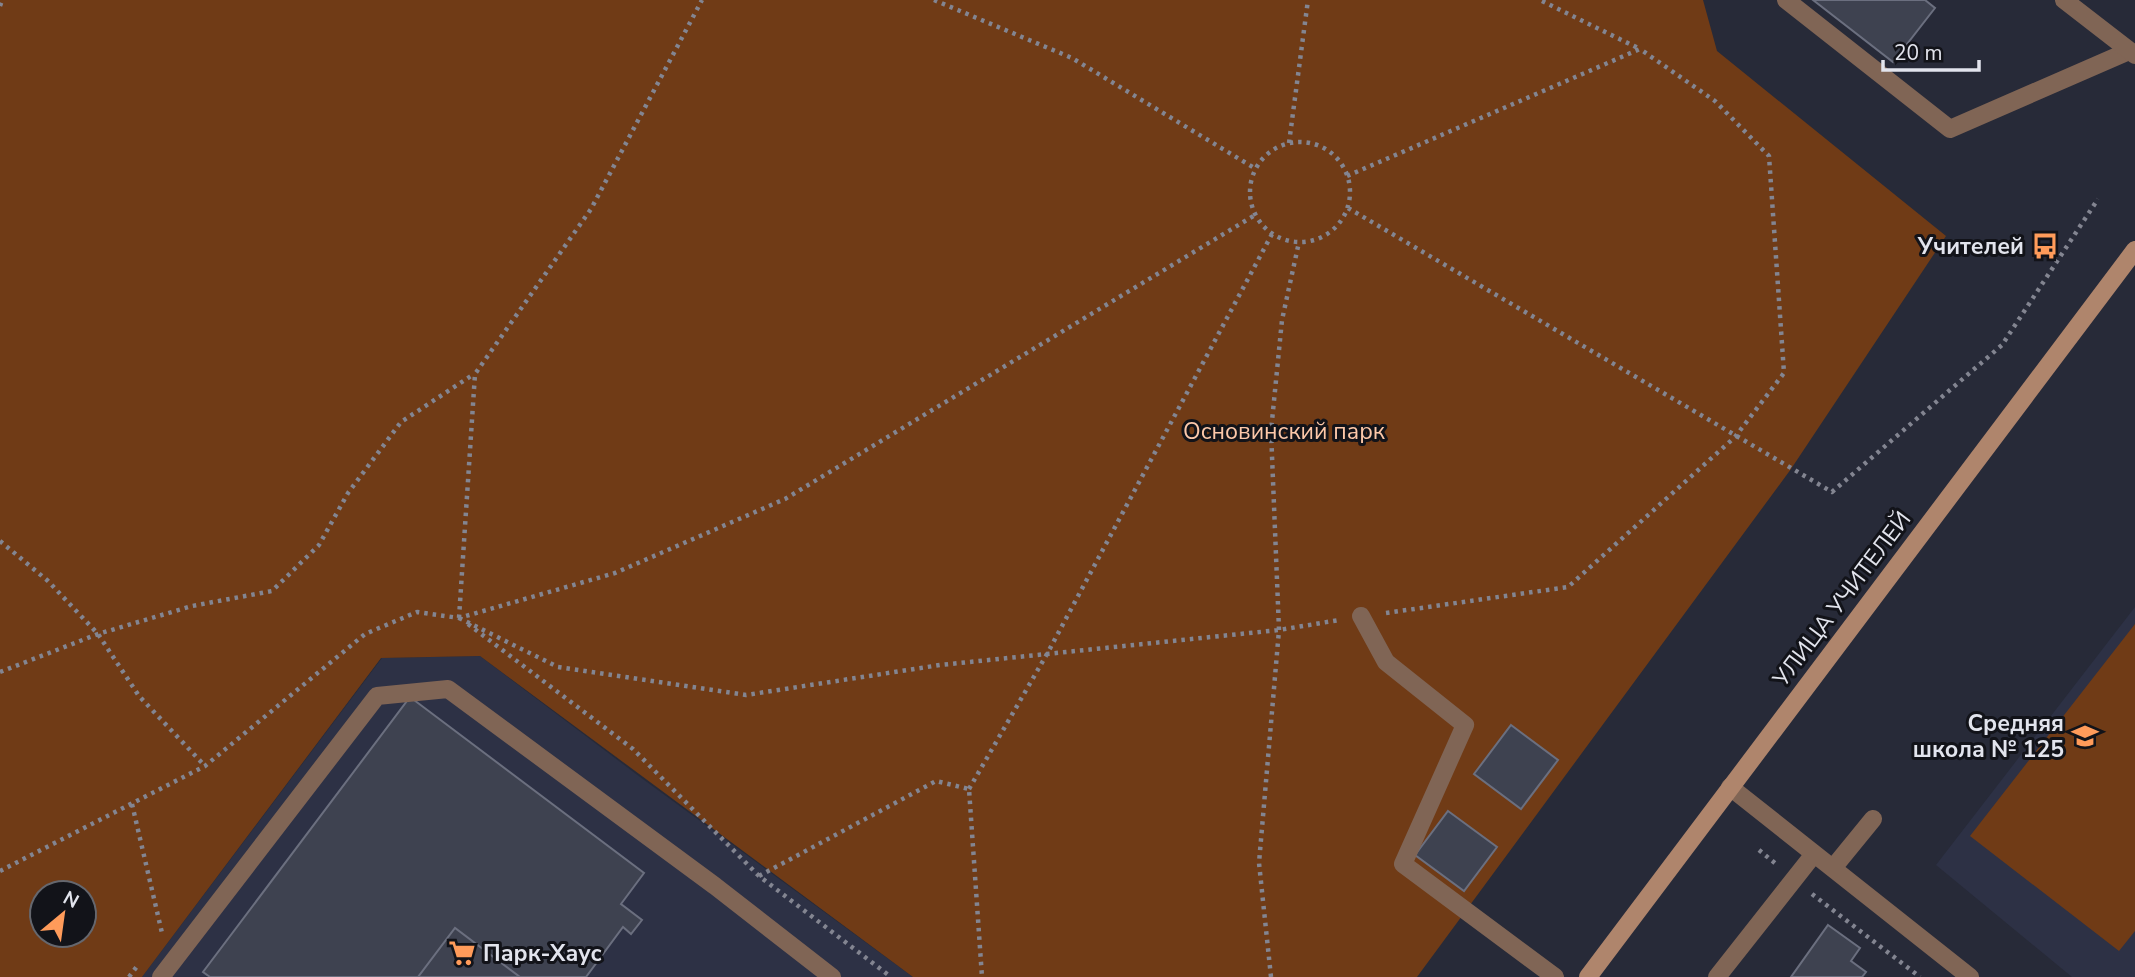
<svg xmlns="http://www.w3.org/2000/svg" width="2135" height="977" font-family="'Nunito Sans',sans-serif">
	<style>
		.built { fill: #2d3145 }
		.green { fill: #703b16; fill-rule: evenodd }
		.building { fill: #3e4250; stroke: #6b6f7f; stroke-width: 2 }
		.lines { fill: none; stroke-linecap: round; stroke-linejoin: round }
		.path { stroke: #838591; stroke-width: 4.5; stroke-dasharray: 3.5 5; stroke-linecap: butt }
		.service { stroke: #806555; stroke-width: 18 }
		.minor { stroke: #806555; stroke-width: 18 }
		.secondary { stroke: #af856c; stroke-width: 18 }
		.labels { text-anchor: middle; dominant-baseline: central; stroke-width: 6; stroke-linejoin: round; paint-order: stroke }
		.poi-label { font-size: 23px; font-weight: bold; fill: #e2e4ed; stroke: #121319; text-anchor: end }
		.park-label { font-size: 23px; fill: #fdc8a9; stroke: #121319 }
		.street-label { font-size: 23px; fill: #e2e4ed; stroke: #121319 }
	</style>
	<rect width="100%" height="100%" fill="#272a38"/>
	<path class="built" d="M2135 607V977H2072L1936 865Z
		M480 656 640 777 913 977H142L382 658Z"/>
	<path class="green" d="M0 0H1703L1717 51 1946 236 1791 469 1417 977H913L480 656 381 658 142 977H0ZM42 893H84V935H42Z
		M2135 624V931L2119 951 1970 836Z"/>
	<path class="building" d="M1813 0H1925L1935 8 1893 62Z
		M410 697 644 873 621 904 642 920 631 934 623 927 586 977H520L455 928 418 977H210L203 972Z
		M1511 725 1558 760 1521 809 1474 774Z
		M1448 811 1497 847 1464 891 1415 855Z
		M1828 925 1860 948 1851 961 1866 972 1862 977H1791Z
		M455 928 520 977H418Z"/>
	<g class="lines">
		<path class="path" d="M934 0 1072 58 1256 169
			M0 6 2 0
			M1250 192a50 50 0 1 1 100 0a50 50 0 1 1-100 0Z
			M1289 143 1308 0
			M1347 176 1640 49 1540 0
			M1348 208 1832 492 2002 345 2098 199
			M0 541 48 581 98 634 139 696 205 766
			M1386 613 1568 587 1735 437 1784 373 1769 156 1715 101 1640 49
			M459 618 558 667 746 695 940 665 1279 630 1339 620
			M459 618 475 374 591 209 702 0
			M468 624 633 749 759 876 891 977
			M0 672 98 634 192 606 272 591 319 545 348 493 401 422 474 374
			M969 789 1047 654 1272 234
			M132 804 162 933
			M1759 850 1776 864
			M0 871 205 766 365 634 417 612 459 618 615 573 785 499 1255 215
			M759 876 936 781 969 789 982 977
			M1812 894 1920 977
			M129 977 138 965
			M1271 977 1259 863 1279 630 1271 431 1282 320 1299 242"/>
		<path class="service" d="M1786 0 1950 129 2129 51
			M1361 616 1386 662 1465 725 1403 864 1555 977
			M1730 787 1970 977
			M1833 868 1873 819
			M161 977 377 696 448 689 715 886 832 977
			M1717 977 1814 854"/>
		<path class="minor" d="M2064 0 2135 55"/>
		<path class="secondary" d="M1588 977 2135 250"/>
	</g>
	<defs>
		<g id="bus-bare" transform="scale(2.1)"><path d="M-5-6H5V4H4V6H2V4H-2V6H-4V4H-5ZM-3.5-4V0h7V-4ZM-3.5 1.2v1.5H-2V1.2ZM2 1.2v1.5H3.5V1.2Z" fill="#ff9b5a" stroke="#121319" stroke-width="2.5" paint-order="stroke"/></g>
		<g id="school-bare" transform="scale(2.1)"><path d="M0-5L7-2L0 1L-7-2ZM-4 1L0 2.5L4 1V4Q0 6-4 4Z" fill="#ff9b5a" stroke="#121319" stroke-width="2.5" paint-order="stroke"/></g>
		<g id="supermarket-bare" transform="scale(2.1)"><path d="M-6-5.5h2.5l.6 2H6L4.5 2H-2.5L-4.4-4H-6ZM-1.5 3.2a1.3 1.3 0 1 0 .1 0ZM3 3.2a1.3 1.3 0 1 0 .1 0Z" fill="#ff9b5a" stroke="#121319" stroke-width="2.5" paint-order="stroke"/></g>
	</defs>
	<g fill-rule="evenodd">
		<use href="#bus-bare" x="2045" y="246"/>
		<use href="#school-bare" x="2085" y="736"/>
		<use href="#supermarket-bare" x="462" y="953"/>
	</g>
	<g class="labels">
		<g class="poi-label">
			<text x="2024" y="246">Учителей</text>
			<text x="2064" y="723">Средняя<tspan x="2064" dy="26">школа № 125</tspan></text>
			<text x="483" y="953" text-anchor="start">Парк-Хаус</text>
		</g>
		<g class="park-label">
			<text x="1284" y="431">Основинский парк</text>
		</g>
		<g class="street-label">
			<text transform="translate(1842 599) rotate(-53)">УЛИЦА УЧИТЕЛЕЙ</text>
		</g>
	</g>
	<g transform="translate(63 914) rotate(29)"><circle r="33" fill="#121319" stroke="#65676e" stroke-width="2"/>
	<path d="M0-5L12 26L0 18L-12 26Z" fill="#ff9b5a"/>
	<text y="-10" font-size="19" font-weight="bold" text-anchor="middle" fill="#e2e4ed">N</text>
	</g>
	<path d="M1883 60v10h96v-10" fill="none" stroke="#e2e4ed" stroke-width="3.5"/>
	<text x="1894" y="60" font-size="21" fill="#e2e4ed" stroke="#121319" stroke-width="5" paint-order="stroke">20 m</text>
</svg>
